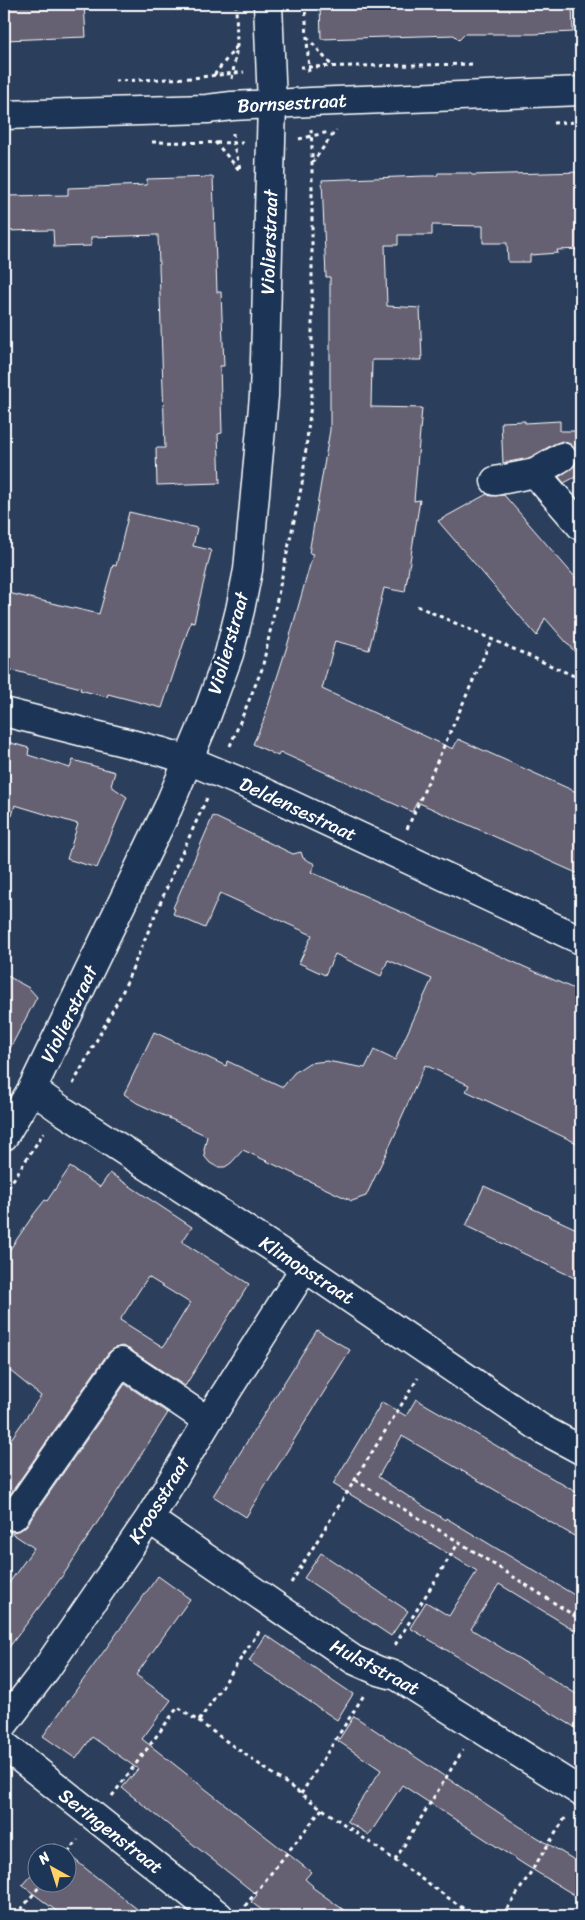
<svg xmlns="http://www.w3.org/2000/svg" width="585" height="1920" font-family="Sriracha,sans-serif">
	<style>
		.building { fill: #656172; stroke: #fff; fill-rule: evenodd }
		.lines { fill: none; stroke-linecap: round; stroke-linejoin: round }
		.minor-casing { stroke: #fff; stroke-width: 31 }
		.major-casing { stroke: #fff; stroke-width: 31 }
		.path { stroke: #fff; stroke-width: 3; stroke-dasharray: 4 4; stroke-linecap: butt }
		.minor { stroke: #1d3557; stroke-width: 28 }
		.major { stroke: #1d3557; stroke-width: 28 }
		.labels { text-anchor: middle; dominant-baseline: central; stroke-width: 5; stroke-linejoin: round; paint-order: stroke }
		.street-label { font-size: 19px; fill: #fff; stroke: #1d3557 }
	</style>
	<rect width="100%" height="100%" fill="#2b3e5c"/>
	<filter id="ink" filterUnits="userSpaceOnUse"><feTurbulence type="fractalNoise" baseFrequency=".02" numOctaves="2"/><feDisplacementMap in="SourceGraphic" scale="10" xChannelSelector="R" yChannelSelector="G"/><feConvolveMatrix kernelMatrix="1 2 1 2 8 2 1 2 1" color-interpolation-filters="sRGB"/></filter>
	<g filter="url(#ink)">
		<path class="building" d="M4 4H84L86 37 4 40Z
			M320 4H572L573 32 534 34H465L459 40 454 35 321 39Z
			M581 172V249L557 250 558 253 530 255V262H508L507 243H483V226L432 225V235H398V245H385L387 306 420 308 422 360H372L371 407 422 408 414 501 420 500 405 592 384 588 369 650 335 641 322 689 453 749 458 739 581 794V875L417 802 412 812 280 752 278 756 253 744 263 722 288 643 313 554 309 553 330 430V277H326L322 180 424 176H437L438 173H470L472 175Z
			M213 177 217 292H221L224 366H220L222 433 218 434 220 483 157 485 156 448H165L158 235 91 237V246L54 247 53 230 4 231V196L68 195V188L147 185V179Z
			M525 421V423L560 421V431H581V474L564 483 559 477 575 465 578 457 575 449 570 444 562 441 554 444 529 458 503 463 501 422Z
			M487 494 490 496 504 495 581 584V659L545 618 537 636 438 521Z
			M129 512 197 528 193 546 210 550 211 552 194 622 191 621 162 708 108 694 107 697 80 690 81 688 4 668V592L99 614 113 565 116 566Z
			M4 741 29 748 28 755 70 768 73 760 115 772 111 786 127 797 97 868 67 859 78 824 15 805 12 816 4 815Z
			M213 816 293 854 301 852 303 858 315 864 311 872 581 992V1145L466 1091 469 1085 425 1065 399 1123 400 1124 366 1196 352 1201 243 1150 231 1163 225 1167H217L210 1163 205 1157 204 1150 207 1136 137 1103 124 1094 154 1032 226 1066 227 1061 283 1087 294 1073 309 1063 327 1061 365 1068 374 1050 395 1060 432 979 388 960 381 976 335 954 325 975 299 963 312 935 220 893 205 928 173 914 175 909 173 908Z
			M4 974 29 988 37 997 4 1060Z
			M70 1167 100 1187 110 1173 192 1227 182 1242 249 1284 185 1386 129 1349 122 1346 115 1348 108 1353 4 1503V1449L41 1396 4 1366V1258L34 1214 45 1200 47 1201ZM148 1277 190 1303 163 1347 120 1320Z
			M484 1186 581 1231V1281L466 1226Z
			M317 1330 350 1350 246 1517 213 1496Z
			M125 1384 168 1413 66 1571 4 1654V1590L34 1548 4 1528V1527L13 1532 21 1530 27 1525Z
			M416 1399 581 1495V1540L402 1436 378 1477 445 1520 446 1518 581 1599V1634L499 1584 471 1629 581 1697V1731L410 1628 426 1602 449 1616 477 1571 333 1484 382 1402 406 1416Z
			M321 1553 408 1611 391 1636 304 1578Z
			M158 1576 190 1599 136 1675 171 1700 142 1739 311 1872 305 1879 313 1886 312 1887 352 1916H270L251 1902 257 1895 122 1788 138 1769 92 1737 76 1759 43 1736Z
			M266 1635 353 1694 337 1720 249 1661Z
			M354 1716 519 1826 581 1864V1899L525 1865 402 1785 369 1835 347 1821 381 1770 338 1741Z
			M55 1844 66 1852H48Z
			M68 1854 90 1872 146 1916H63L22 1885 38 1867V1882H68Z"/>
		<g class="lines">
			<g class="minor-casing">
				<path id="minor" d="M4 115 207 109 232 106 311 102 581 91
					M562 457 535 473 581 526
					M495 481 535 473
					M4 712 163 752 188 760 253 787 581 940
					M32 1089 60 1109 320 1278 542 1429 581 1450
					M14 1516 121 1362 208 1421
					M149 1519 354 1660 379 1671 397 1676 581 1792
					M4 1724 46 1669 149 1519 208 1421 304 1269
					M4 1745 219 1916"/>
			</g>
			<g class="major-casing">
				<path id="major" d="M4 1136 32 1089 168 808 205 720 229 654 240 610 248 570 264 396 272 104 268 4"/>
			</g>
			<path class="path" d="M305 4 309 73
				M307 37 332 66
				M300 67 476 64
				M214 75 237 46
				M232 79 237 46 236 4
				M115 81 192 78 244 72
				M553 123 581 122
				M233 133V143L240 168
				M299 139 329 132
				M152 142 243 143
				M215 142 241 172
				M312 163 336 130
				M417 606 581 679
				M230 746 262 669 302 484 312 395V148L311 129
				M407 829 492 638
				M73 1084 122 993 176 866 207 798
				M4 1194 44 1132
				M355 1480 459 1542 581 1620
				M291 1583 418 1378
				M395 1645 459 1542
				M199 1721 260 1630
				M301 1794 364 1695
				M112 1796 178 1707 474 1916
				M68 1853 78 1840
				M395 1860 463 1750
				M245 1906 322 1809
				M16 1916 43 1882
				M456 1916 462 1908
				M503 1916 567 1815"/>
			<use href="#minor" class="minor"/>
			<use href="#major" class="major"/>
		</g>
	</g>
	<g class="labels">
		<g class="street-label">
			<text transform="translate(292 103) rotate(-3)">Bornsestraat</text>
			<text transform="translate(269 242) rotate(-88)">Violierstraat</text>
			<text transform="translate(228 643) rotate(-74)">Violierstraat</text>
			<text transform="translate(298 809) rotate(25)">Deldensestraat</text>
			<text transform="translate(69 1014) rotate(-64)">Violierstraat</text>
			<text transform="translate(307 1270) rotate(33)">Klimopstraat</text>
			<text transform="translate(159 1500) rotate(-58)">Kroosstraat</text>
			<text transform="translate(375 1667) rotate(28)">Hulststraat</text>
			<text transform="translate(111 1831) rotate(38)">Seringenstraat</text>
		</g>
	</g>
	<rect width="585" height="1920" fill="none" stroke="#1d3557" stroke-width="20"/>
	<rect x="10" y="10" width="565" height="1900" fill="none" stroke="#fff" stroke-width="2" filter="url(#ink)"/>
	<g transform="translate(52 1868) rotate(321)"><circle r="24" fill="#1d3557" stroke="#77869a"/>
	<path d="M0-4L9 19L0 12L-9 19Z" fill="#ffd166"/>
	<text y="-8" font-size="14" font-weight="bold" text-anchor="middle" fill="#ffffff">N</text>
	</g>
</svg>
